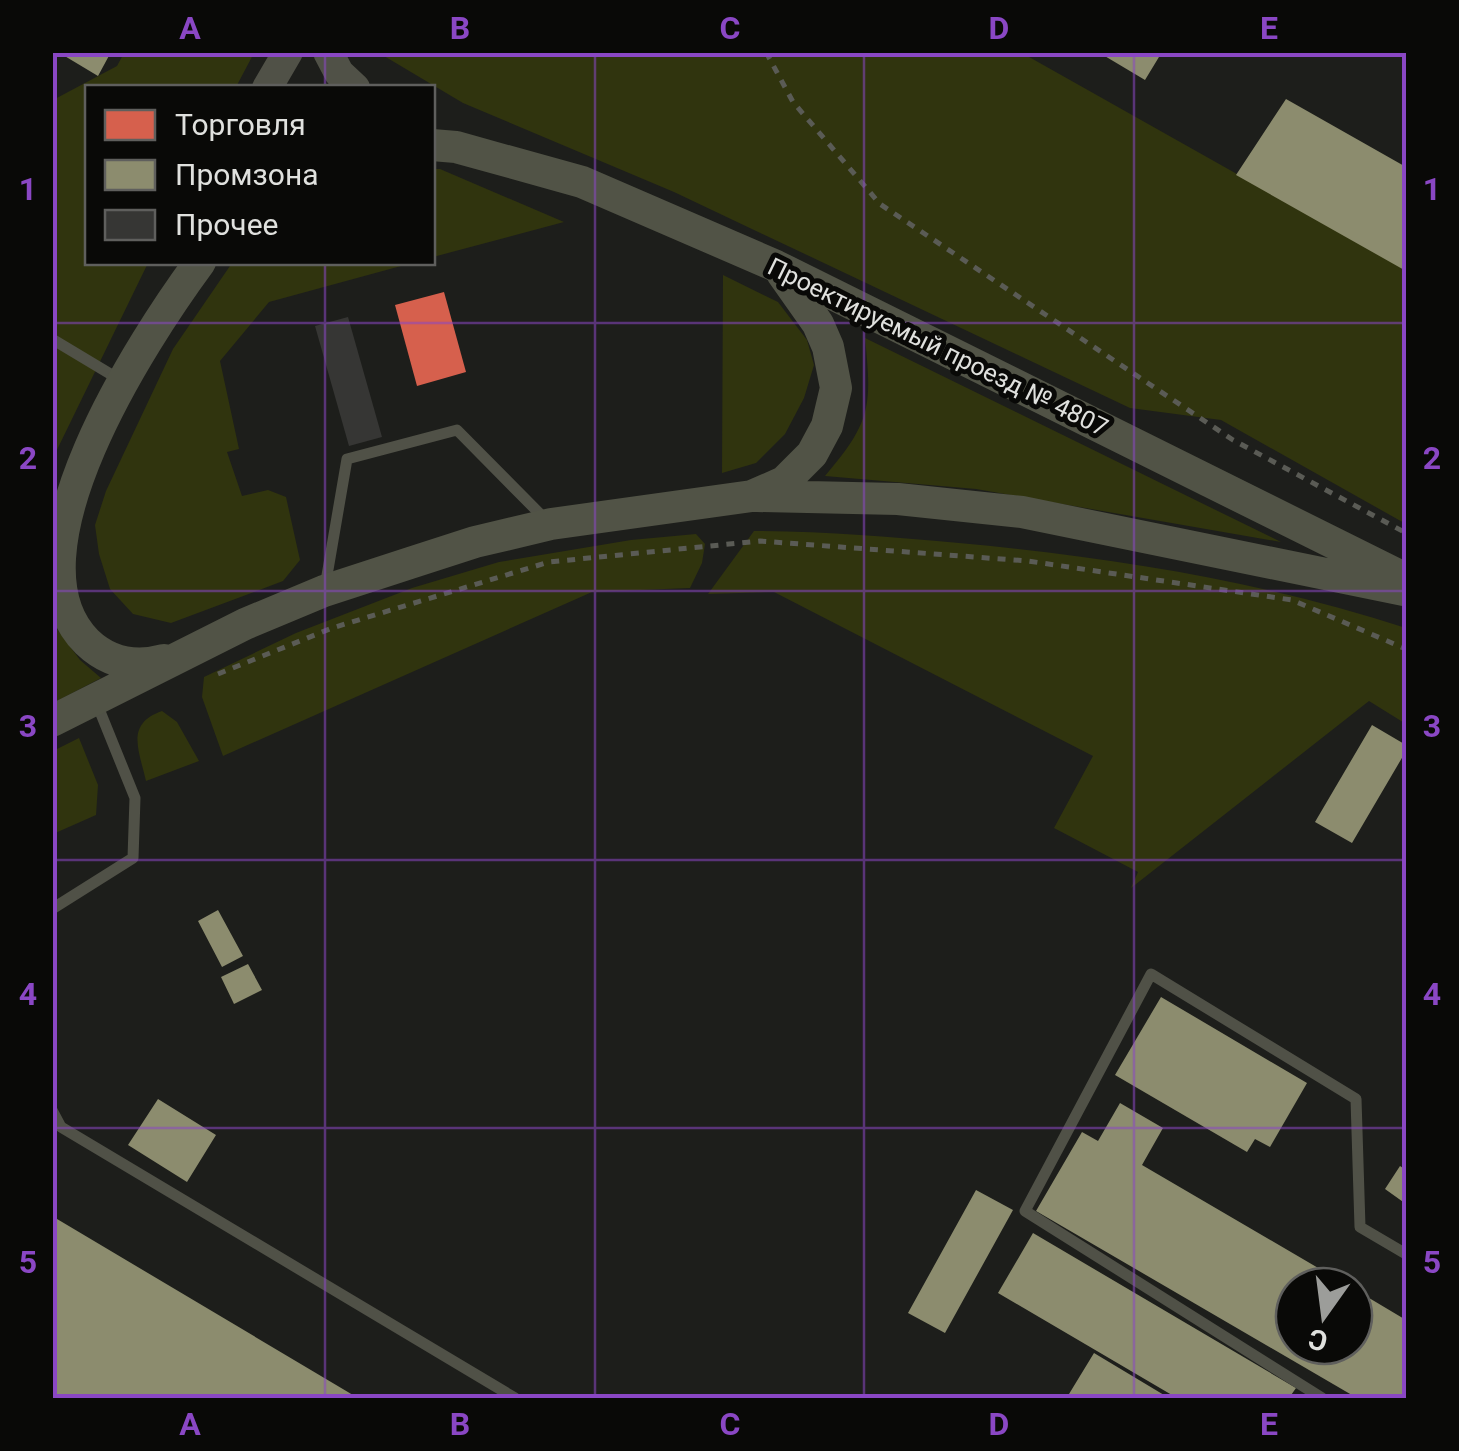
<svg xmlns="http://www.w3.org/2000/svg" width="1459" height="1451" font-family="Roboto,sans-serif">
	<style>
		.green { fill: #30340e }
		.shops { fill: #d6604d }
		.industry { fill: #8c8c6e }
		.building { fill: #363634 }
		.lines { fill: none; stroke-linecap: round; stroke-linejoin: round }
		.path { stroke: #5a5b55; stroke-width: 5; stroke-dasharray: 8 8; stroke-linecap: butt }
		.service { stroke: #505147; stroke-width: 11 }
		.tertiary { stroke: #505147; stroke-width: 30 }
		.secondary { stroke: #515346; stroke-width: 32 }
		.grid { fill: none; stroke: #8a47c4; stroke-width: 2.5; stroke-opacity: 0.55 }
		.labels { text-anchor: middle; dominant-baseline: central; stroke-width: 10; stroke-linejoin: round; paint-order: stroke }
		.street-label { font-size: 25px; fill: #e0e1de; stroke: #090907 }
		.neatline { fill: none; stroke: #8a47c4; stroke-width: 4 }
		.grid-label { font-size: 32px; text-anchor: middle; font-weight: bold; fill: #8a47c4 }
	</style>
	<rect width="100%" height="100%" fill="#1d1e1b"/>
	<path class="green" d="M124 53H254L236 87 88 88V262L148 263 53 458V100L117 66Z
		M379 53H1022L1406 269V524L1221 420 1130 408 674 192 463 103Z
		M433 169H440L564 222 433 257Z
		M232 263H412L269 302 220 361 239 449 227 452 242 496 268 490 286 497 300 560 283 581 171 623 133 614 110 589 99 554 95 525 106 491 173 349Z
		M723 275 778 302 807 340 814 365 804 398 785 434 756 463 722 473Z
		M865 338 1281 542 976 489 825 476C871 422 872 407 865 338Z
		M754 531C823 531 890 537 959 543 1111 557 1261 581 1406 628V724L1369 701 1131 888 1138 872 1054 828 1093 756 774 592 708 594Z
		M696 534 705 544 702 563 690 588 592 592 223 756 202 697 204 677 296 633 412 588 499 562 631 540Z
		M52 622 80 660 101 678 53 703Z
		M162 711 177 722 199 761 146 781C139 750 125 724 162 711Z
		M79 738 98 785 96 815 53 834V751Z"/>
	<path class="shops" d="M444 292 466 372 417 386 395 305Z"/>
	<path class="industry" d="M58 52H111L98 76Z
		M1098 52H1162L1145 80Z
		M1286 99 1406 167V271L1236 175Z
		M1372 725 1406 745V751L1352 843 1315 822Z
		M218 910 243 956 222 967 198 921Z
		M248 964 262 990 234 1004 221 977Z
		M1161 997 1307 1083 1270 1147 1255 1139 1247 1152 1115 1075Z
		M158 1099 216 1135 187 1182 128 1145Z
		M1120 1103 1163 1128 1142 1165 1349 1286H1294V1346H1354V1289L1406 1320V1398H1357L1036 1211 1082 1132 1098 1141Z
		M1400 1166 1406 1170V1204L1385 1189Z
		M976 1190 1013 1210 945 1333 908 1313Z
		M52 1216 358 1398H52Z
		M1033 1233 1296 1388 1289 1398H1177L998 1293Z
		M1094 1353 1169 1398H1078L1069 1394Z"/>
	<path class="building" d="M348 317 382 437 349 446 315 326Z"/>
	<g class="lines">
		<path class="path" d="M766 52 793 102 880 204 1233 440 1406 533
			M218 674 332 628 549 562 760 541 1028 561 1292 600 1406 649"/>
		<path class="service" d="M52 339 122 381
			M325 587 347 459 457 430 547 521
			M52 909 133 858 135 798 97 704
			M52 1110 61 1127 515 1398
			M1322 1398 1025 1211 1151 974 1356 1099 1360 1227 1406 1254"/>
		<path class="tertiary" d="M328 52 339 73 355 88
			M267 88 288 52"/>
		<path class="secondary" d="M432 145 456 147 582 182 776 266 1406 579
			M757 496 898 499 1022 512 1404 590
			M164 660C135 668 109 663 87 642 0 556 144 338 200 262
			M52 721 245 624 324 591 410 563 475 542 551 524 752 496 784 482 812 454 827 426 836 388 828 347 818 324 782 273"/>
	</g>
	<path class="grid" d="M325 52V88M595 52V1398M864 52V1398M1134 52V1398M325 262V1398M52 323H1406M52 591H1406M52 860H1406M52 1128H1406"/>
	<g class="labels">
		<g class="street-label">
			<text transform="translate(938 347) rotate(26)">Проектируемый проезд № 4807</text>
		</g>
	</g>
	<rect width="1459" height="1451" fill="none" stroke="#090907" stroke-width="110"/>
	<rect x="85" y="85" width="350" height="180" fill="#090907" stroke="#5f5f5d" stroke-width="2.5"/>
	<rect x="105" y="110" width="50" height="30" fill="#d6604d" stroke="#5f5f5d" stroke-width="2.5"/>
	<text x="175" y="135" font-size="30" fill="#e0e1de">Торговля</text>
	<rect x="105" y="160" width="50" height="30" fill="#8c8c6e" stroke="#5f5f5d" stroke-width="2.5"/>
	<text x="175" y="185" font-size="30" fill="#e0e1de">Промзона</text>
	<rect x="105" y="210" width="50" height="30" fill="#363634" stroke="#5f5f5d" stroke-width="2.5"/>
	<text x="175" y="235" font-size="30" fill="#e0e1de">Прочее</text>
	<g transform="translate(1324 1316) rotate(194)"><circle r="48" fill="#090907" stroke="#5f5f5d" stroke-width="2.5"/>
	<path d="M0-8L18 38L0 25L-18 38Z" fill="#9c9d9a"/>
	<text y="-15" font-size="28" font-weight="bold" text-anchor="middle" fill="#e0e1de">С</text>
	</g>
	<rect x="55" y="55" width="1349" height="1341" class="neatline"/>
	<g class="grid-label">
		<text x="190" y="39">A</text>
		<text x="460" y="39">B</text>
		<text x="730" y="39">C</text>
		<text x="999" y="39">D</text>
		<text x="1269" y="39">E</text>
		<text x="28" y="200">1</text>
		<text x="1432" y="200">1</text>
		<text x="28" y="469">2</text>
		<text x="1432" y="469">2</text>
		<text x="28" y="737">3</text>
		<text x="1432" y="737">3</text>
		<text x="28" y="1005">4</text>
		<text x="1432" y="1005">4</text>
		<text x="28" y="1273">5</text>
		<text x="1432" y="1273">5</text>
		<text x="190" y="1435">A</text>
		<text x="460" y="1435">B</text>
		<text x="730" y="1435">C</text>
		<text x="999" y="1435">D</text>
		<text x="1269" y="1435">E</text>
	</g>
</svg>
